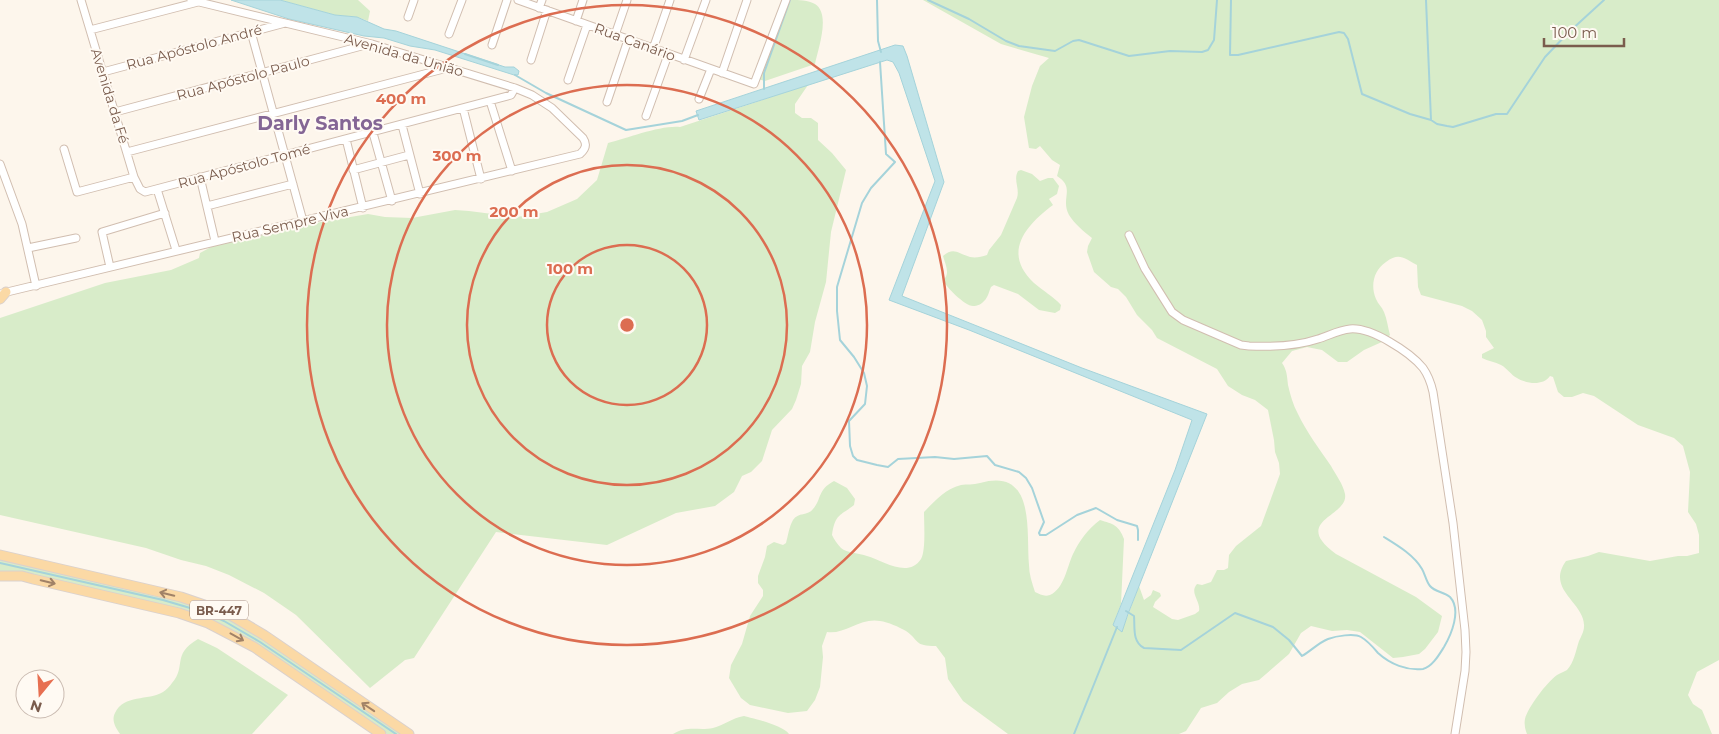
<svg xmlns="http://www.w3.org/2000/svg" width="1719" height="734" font-family="Montserrat,sans-serif">
	<style>
		.green { fill: #d8ecc9 }
		.water { fill: #bfe3e8; stroke: #a5d3da }
		.lines { fill: none; stroke-linecap: round; stroke-linejoin: round }
		.stream { stroke: #a5d3da; stroke-width: 2 }
		.minor-casing { stroke: #d1beb0; stroke-width: 9 }
		.major-casing { stroke: #dad1cd; stroke-width: 11 }
		.minor { stroke: #fff; stroke-width: 7 }
		.major { stroke: #fbd9a5; stroke-width: 9 }
		.oneway { stroke: #a18267 }
		.ring { fill: none; stroke: #dc6d51; stroke-width: 2.5 }
		.labels { text-anchor: middle; dominant-baseline: central; stroke-width: 4; stroke-linejoin: round; paint-order: stroke }
		.shield { fill: #fffaf3; stroke: #a28b7f; stroke-width: 1 }
		.shield-label { font-size: 12px; font-weight: bold; fill: #7a5c4d }
		.street-label { font-size: 14px; fill: #7a5c4d; stroke: #fffaf3 }
		.district-label { font-size: 19px; font-weight: bold; fill: #846695; stroke: #fffaf3 }
		.centre { fill: #dc6d51; stroke: #fffaf3; stroke-width: 2.5 }
		.ring-label { font-size: 15px; text-anchor: middle; font-weight: bold; fill: #dc6d51; stroke: #fffaf3; stroke-width: 4; stroke-linejoin: round; paint-order: stroke }
	</style>
	<rect width="100%" height="100%" fill="#fdf6ec"/>
	<path class="green" d="M280 0H358L370 11 368 21 357 17 335 15Z
		M791 0C799 0 808 0 815 4 831 14 818 49 815 64L765 81 758 79Z
		M923 0H1719V660L1697 672 1688 695 1693 704 1702 710 1712 734H1527C1525 729 1524 724 1525 719 1528 707 1547 682 1557 675 1560 673 1564 672 1567 670 1574 663 1576 650 1579 641 1581 637 1584 631 1584 627 1586 603 1545 590 1566 561L1588 556 1599 552 1650 561 1678 556H1687L1699 553V535L1696 524 1688 512 1690 472 1683 446 1674 438 1638 425 1594 396 1583 393 1572 397H1564L1558 392 1553 377 1550 376C1543 386 1527 384 1517 378 1511 375 1507 368 1501 365 1495 362 1488 361 1482 358V354L1494 348 1486 337V331L1482 320 1472 311 1462 306 1421 295 1418 287 1417 265C1404 258 1399 252 1386 262 1374 270 1370 285 1376 299 1378 304 1382 307 1384 312 1387 319 1388 328 1390 335L1384 341 1364 350 1347 362H1338L1322 350 1307 347 1292 351 1282 363C1287 370 1287 376 1288 385 1290 394 1293 405 1298 414 1306 431 1320 450 1331 466 1336 475 1343 484 1345 494 1349 517 1290 520 1336 554L1416 597 1442 616 1438 632 1425 649 1419 654 1403 657 1393 658 1360 632 1347 630 1332 631 1311 626 1301 633 1289 654 1266 674 1259 680 1242 684 1229 692 1217 703 1201 708 1186 731 1179 734H1008L963 701 948 679 945 658 936 646C914 646 920 641 906 631 899 627 888 622 880 621 861 617 844 635 827 632L822 646 823 657 820 687 815 700 807 711 788 713 750 705 741 698 729 678 731 665 742 644 750 616 763 596V590L758 583V576L765 557 767 546 774 542 783 545 786 543C788 536 789 527 793 520 798 512 808 516 813 509 822 499 817 490 834 481L847 488 855 499 854 505C840 516 835 514 832 535 834 539 837 544 841 548 847 553 859 553 867 556 882 560 908 579 921 559 926 550 924 523 924 512 935 501 945 489 961 485 967 484 973 485 980 483 1036 467 1026 531 1029 565 1029 574 1032 583 1035 592 1040 594 1044 597 1050 595 1064 589 1067 567 1073 554 1079 541 1088 529 1100 520 1113 524 1119 525 1124 539L1121 604 1113 625 1122 631 1139 586 1144 600 1151 595 1153 590 1160 593 1161 596 1155 602 1153 607 1172 619 1178 620 1195 614 1199 611C1201 601 1189 593 1197 584L1202 585 1211 582 1217 570H1224L1228 568 1229 555 1236 546 1261 526 1280 474 1279 463 1275 452 1274 440 1268 410 1255 400 1242 395 1228 386 1217 369 1157 338 1152 330 1137 315 1126 297 1118 289 1111 287 1094 272 1087 252 1088 246 1092 238C1084 232 1074 223 1069 215 1060 198 1076 188 1057 176L1060 165 1052 160 1040 146 1036 149 1029 148 1024 117 1032 86 1040 66 1049 58 1001 44Z
		M808 85 795 104V113L802 118H811L818 123V140L832 153 846 170 831 232 826 282 815 322 810 352 802 366 801 384 796 400 792 409 772 430 762 461 751 472 742 476 734 492 715 506 676 513 607 545 496 532 414 658 405 660 370 688 296 615 264 593 229 575 206 566 181 560 146 548 0 515V318L105 283 171 270 199 258 200 253 213 246 321 222 368 214 385 217 412 218 455 210 469 211 517 217 547 212 577 199 597 180 608 143C628 138 661 125 680 127Z
		M1021 170 1032 174 1040 181 1048 178H1053L1059 186 1057 194 1049 199 1053 205C1025 226 1002 253 1034 283 1043 291 1053 296 1061 305L1060 310 1055 313 1039 310 1018 294 994 285 991 287C989 291 988 298 984 301 982 304 977 306 973 306 965 306 946 287 943 280 951 274 945 264 943 256 954 246 959 254 970 257 976 258 981 257 987 255L989 250 1001 235 1017 198C1020 188 1013 180 1018 171Z
		M0 559 173 599 214 611 248 629 403 734H387L243 637 199 615 170 607 0 573Z
		M198 639 217 648 288 695 252 734H120C116 728 111 721 115 713 124 694 148 701 163 692 166 690 170 686 172 683 187 666 171 655 198 639Z
		M744 716C755 719 782 725 789 734H673C688 725 698 731 713 728 724 725 732 718 744 716Z"/>
	<path class="water" d="M231 0H280L335 15 357 17 384 29 396 31 505 67H514L519 71 518 75H514L435 50 410 46 384 38 364 36 289 19Z
		M895 45 903 46 907 56 944 182 902 296 1082 368 1207 414 1128 614 1122 632 1113 625 1175 470 1192 420 969 330 889 300 935 181 899 73 893 62 887 60 699 120 696 111Z"/>
	<g class="lines">
		<path class="stream" d="M877 0 878 41 881 52
			M928 0 969 19 1006 41 1019 46 1055 51 1073 41 1079 40 1129 56 1170 51 1202 52 1208 50 1214 40 1217 0
			M1231 0 1230 55H1238L1339 32 1344 33 1348 39 1362 94 1410 114 1431 120 1437 124 1447 126 1453 127 1496 114H1507L1545 57 1569 32 1604 0
			M1426 0 1431 120
			M465 54 498 65
			M880 62 886 154 895 162 871 188 862 203 837 287V311L840 340 854 357 864 373 867 386 865 404 849 421 850 446 853 456 857 460 877 465 888 467 898 459 935 457 954 459 987 456 995 465 1019 472 1026 478 1032 488 1044 522 1039 533 1040 535H1046L1077 515 1096 508 1117 520 1137 526 1138 530V540
			M515 75 546 93 626 130 682 121 698 115
			M764 89V73L790 0
			M0 563 163 600 207 613 224 621 260 642 396 734
			M1126 611 1134 616C1135 627 1132 642 1144 648L1181 650 1235 613 1273 627 1289 640 1302 656C1311 651 1318 643 1328 639 1336 636 1354 633 1361 637 1368 641 1373 647 1378 653 1390 664 1407 671 1423 669 1432 667 1439 655 1444 647 1451 635 1462 610 1450 597 1444 592 1435 592 1430 586 1426 581 1425 574 1422 569 1414 555 1397 545 1384 537
			M1074 734 1117 627"/>
		<g class="minor-casing">
			<path id="minor" d="M81 0 134 177 140 189 145 192 511 95 515 88
				M518 0 754 84 786 0
				M539 8 542 0
				M408 17 414 0
				M576 21 583 0
				M90 30 198 2
				M251 32 303 221
				M449 34 462 0
				M615 35 627 0
				M492 45 507 0
				M653 49 670 0
				M531 60 547 10
				M684 60 706 0
				M103 72 285 23
				M722 73 747 0
				M568 80 587 25
				M699 99 711 69
				M490 101 512 171
				M607 102 628 40
				M463 108 481 179
				M115 112 369 44
				M646 116 668 55
				M402 125 420 194
				M373 133 392 201
				M346 139 363 208
				M64 149 77 192 134 177
				M127 152 451 67
				M0 164 22 224 36 286
				M353 170 409 155
				M200 177 215 241
				M157 189 176 250
				M207 206 293 184
				M1129 235 1145 269 1172 312 1183 320 1241 345 1249 346C1271 347 1297 346 1318 339 1328 336 1339 330 1350 329 1371 327 1410 352 1423 368 1428 375 1431 383 1433 392L1453 523 1465 630 1466 652 1465 671 1455 734
				M28 248 76 238
				M110 267 102 232 165 213
				M3 293C195 246 388 202 580 154 586 149 587 144 583 138L552 108 532 95 515 88 372 44 191 0"/>
		</g>
		<g class="major-casing">
			<path id="major" d="M0 299 6 292
				M0 555 181 597 216 609 232 616 264 635 409 734
				M0 576H22L33 579 179 613 208 623 254 647 381 734"/>
		</g>
		<use href="#minor" class="minor"/>
		<use href="#major" class="major"/>
	</g>
	<defs><path id="oneway-shaft" d="M-6 0H5M1.5-3L5.5 0L1.5 3" fill="none" stroke-width="1.6" stroke-linecap="round" stroke-linejoin="round" transform="scale(1.25)"/></defs>
	<g class="oneway">
		<use href="#oneway-shaft" transform="translate(48 582) rotate(13)"/>
		<use href="#oneway-shaft" transform="translate(167 594) rotate(-166)"/>
		<use href="#oneway-shaft" transform="translate(237 637) rotate(29)"/>
		<use href="#oneway-shaft" transform="translate(368 707) rotate(-146)"/>
	</g>
	<g class="ring">
		<circle cx="627" cy="325" r="80"/>
		<circle cx="627" cy="325" r="160"/>
		<circle cx="627" cy="325" r="240"/>
		<circle cx="627" cy="325" r="320"/>
	</g>
	<g class="labels">
		<rect class="shield" x="190" y="600.5" width="58" height="19" rx="4"/>
		<g class="shield-label">
			<text x="219" y="610">BR-447</text>
		</g>
		<g class="street-label">
			<text transform="translate(635 42) rotate(20)">Rua Canário</text>
			<text transform="translate(194 47) rotate(-15)">Rua Apóstolo André</text>
			<text transform="translate(404 55) rotate(16)">Avenida da União</text>
			<text transform="translate(243 78) rotate(-15)">Rua Apóstolo Paulo</text>
			<text transform="translate(110 96) rotate(73)">Avenida da Fé</text>
			<text transform="translate(244 166) rotate(-15)">Rua Apóstolo Tomé</text>
			<text transform="translate(290 224) rotate(-13)">Rua Sempre Viva</text>
		</g>
		<g class="district-label">
			<text x="320" y="123">Darly Santos</text>
		</g>
	</g>
	<circle cx="627" cy="325" r="8" class="centre"/>
	<g class="ring-label">
		<text x="401" y="104">400 m</text>
		<text x="457" y="161">300 m</text>
		<text x="514" y="217">200 m</text>
		<text x="570" y="274">100 m</text>
	</g>
	<g transform="translate(40 694) rotate(198)"><circle r="24" fill="#fffaf3" stroke="#cabbb1"/>
	<path d="M0-4L9 19L0 12L-9 19Z" fill="#e76f51"/>
	<text y="-8" font-size="14" font-weight="bold" text-anchor="middle" fill="#7a5c4d">N</text>
	</g>
	<path d="M1544 38v8h80v-8" fill="none" stroke="#7a5c4d" stroke-width="2.5"/>
	<text x="1552" y="38" font-size="15" fill="#7a5c4d" stroke="#fffaf3" stroke-width="4" paint-order="stroke">100 m</text>
</svg>
